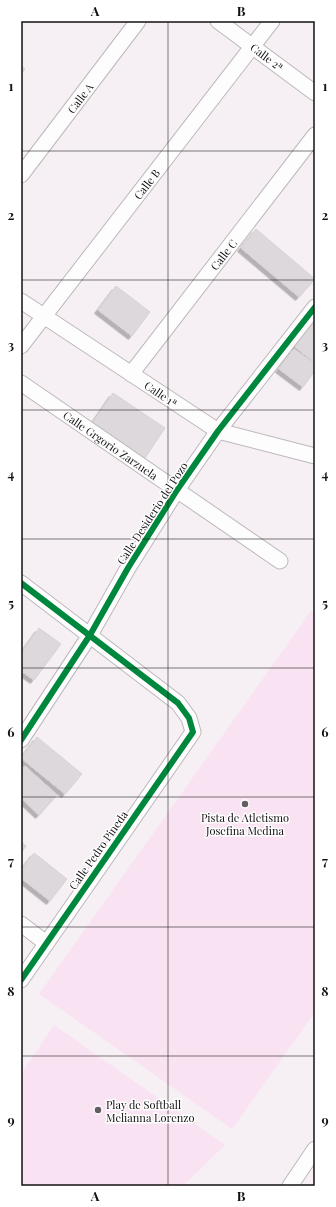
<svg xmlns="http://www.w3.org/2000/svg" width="336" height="1207" font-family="'Playfair Display',serif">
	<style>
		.green { fill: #f9e2f2 }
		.building { fill: #dcd8db; stroke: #d7d2d5; filter: url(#shadow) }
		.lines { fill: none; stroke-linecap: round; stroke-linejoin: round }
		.street-casing { stroke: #bcb8bb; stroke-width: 17 }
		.street { stroke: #fefdfd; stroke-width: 15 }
		.cycleway-casing { stroke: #fff; stroke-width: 8 }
		.cycleway { stroke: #00873e; stroke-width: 6 }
		.grid { fill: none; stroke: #131012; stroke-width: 1; stroke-opacity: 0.55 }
		.poi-dot { fill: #625e61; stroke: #fff; stroke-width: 1.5 }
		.labels { text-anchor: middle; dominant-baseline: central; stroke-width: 3; stroke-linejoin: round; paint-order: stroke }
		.street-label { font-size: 11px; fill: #131012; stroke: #fff }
		.poi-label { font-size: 11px; fill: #131012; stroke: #fff }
		.neatline { fill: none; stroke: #131012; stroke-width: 1.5 }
		.grid-label { font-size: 13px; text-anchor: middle; font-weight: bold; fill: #131012 }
	</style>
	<defs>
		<filter id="shadow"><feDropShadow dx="-3.5" dy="3.5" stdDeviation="0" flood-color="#0004"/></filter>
	</defs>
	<rect width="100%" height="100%" fill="#f6f0f4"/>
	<path class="green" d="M311 611 315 613V1012L232 1129 39 994Z
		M54 1025 225 1145 183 1186H21V1074Z"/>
	<path class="building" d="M21 66 25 69 21 74Z
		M256 229 315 279 299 297 241 248Z
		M116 286 150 312 132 336 98 310Z
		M312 323 315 325V363L294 346Z
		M294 349 315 364V371L303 387 279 369Z
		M113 393 165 428 143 461 91 425Z
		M39 628 61 644 34 680 21 671V653Z
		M37 737 82 774 65 794 21 758Z
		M25 766 57 795 39 815 21 798V770Z
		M21 842 26 846 21 853Z
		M34 853 67 879 50 901 21 878V870Z"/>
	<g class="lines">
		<g class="street-casing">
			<g id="street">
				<path d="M218 21 315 93"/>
				<path id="s1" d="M21 175 138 21"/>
				<path d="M21 301 218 431 315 456"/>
				<path id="s2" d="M21 346 272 21"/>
				<path id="s3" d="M131 374 315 135"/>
				<path id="s4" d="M21 383 280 561"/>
				<path d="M21 583 178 703 189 718 193 732 21 980"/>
				<path d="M21 740 90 635 128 568 177 490 218 431 315 307"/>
				<path d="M21 924 46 943"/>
				<path d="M290 1186 315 1149"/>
			</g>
		</g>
		<use href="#street" class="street"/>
		<g class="cycleway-casing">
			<path id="cycleway" d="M21 583 178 703 189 718 193 732 21 980
				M21 740 90 635 128 568 177 490 218 431 315 307"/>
		</g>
		<use href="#cycleway" class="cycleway"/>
	</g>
	<path class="grid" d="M168 21V1186M21 151H315M21 280H315M21 410H315M21 539H315M21 668H315M21 797H315M21 927H315M21 1056H315"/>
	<g class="poi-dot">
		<circle cx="245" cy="804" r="4"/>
		<circle cx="98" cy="1110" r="4"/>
	</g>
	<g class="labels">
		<g class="street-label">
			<text transform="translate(267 57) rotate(37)">Calle 2ª</text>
			<text stroke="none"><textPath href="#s1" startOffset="97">Calle A</textPath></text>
			<text stroke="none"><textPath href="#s2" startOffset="205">Calle B</textPath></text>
			<text stroke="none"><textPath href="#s3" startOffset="151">Calle C</textPath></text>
			<text transform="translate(161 394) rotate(34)">Calle 1ª</text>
			<text stroke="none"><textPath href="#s4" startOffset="109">Calle Grgorio Zarzuela</textPath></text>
			<text transform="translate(152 513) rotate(-57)">Calle Desiderio del Pozo</text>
			<text transform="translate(98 850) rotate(-55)">Calle Pedro Pineda</text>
		</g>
		<g class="poi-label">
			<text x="245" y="817">Pista de Atletismo<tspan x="245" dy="13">Josefina Medina</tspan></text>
			<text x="106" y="1104" text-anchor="start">Play de Softball<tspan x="106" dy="13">Melianna Lorenzo</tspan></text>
		</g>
	</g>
	<rect width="336" height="1207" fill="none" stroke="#ffffff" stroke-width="44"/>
	<rect x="22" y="22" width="292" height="1163" class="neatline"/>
	<g class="grid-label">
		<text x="95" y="16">A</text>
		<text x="241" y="16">B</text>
		<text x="11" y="91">1</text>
		<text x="325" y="91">1</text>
		<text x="11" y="220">2</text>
		<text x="325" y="220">2</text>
		<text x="11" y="350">3</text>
		<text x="325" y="350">3</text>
		<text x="11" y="479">4</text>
		<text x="325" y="479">4</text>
		<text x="11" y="608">5</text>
		<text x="325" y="608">5</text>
		<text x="11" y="737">6</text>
		<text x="325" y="737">6</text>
		<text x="11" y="866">7</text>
		<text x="325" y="866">7</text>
		<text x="11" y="996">8</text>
		<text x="325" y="996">8</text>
		<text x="11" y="1125">9</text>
		<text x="325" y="1125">9</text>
		<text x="95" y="1201">A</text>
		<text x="241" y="1201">B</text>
	</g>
</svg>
